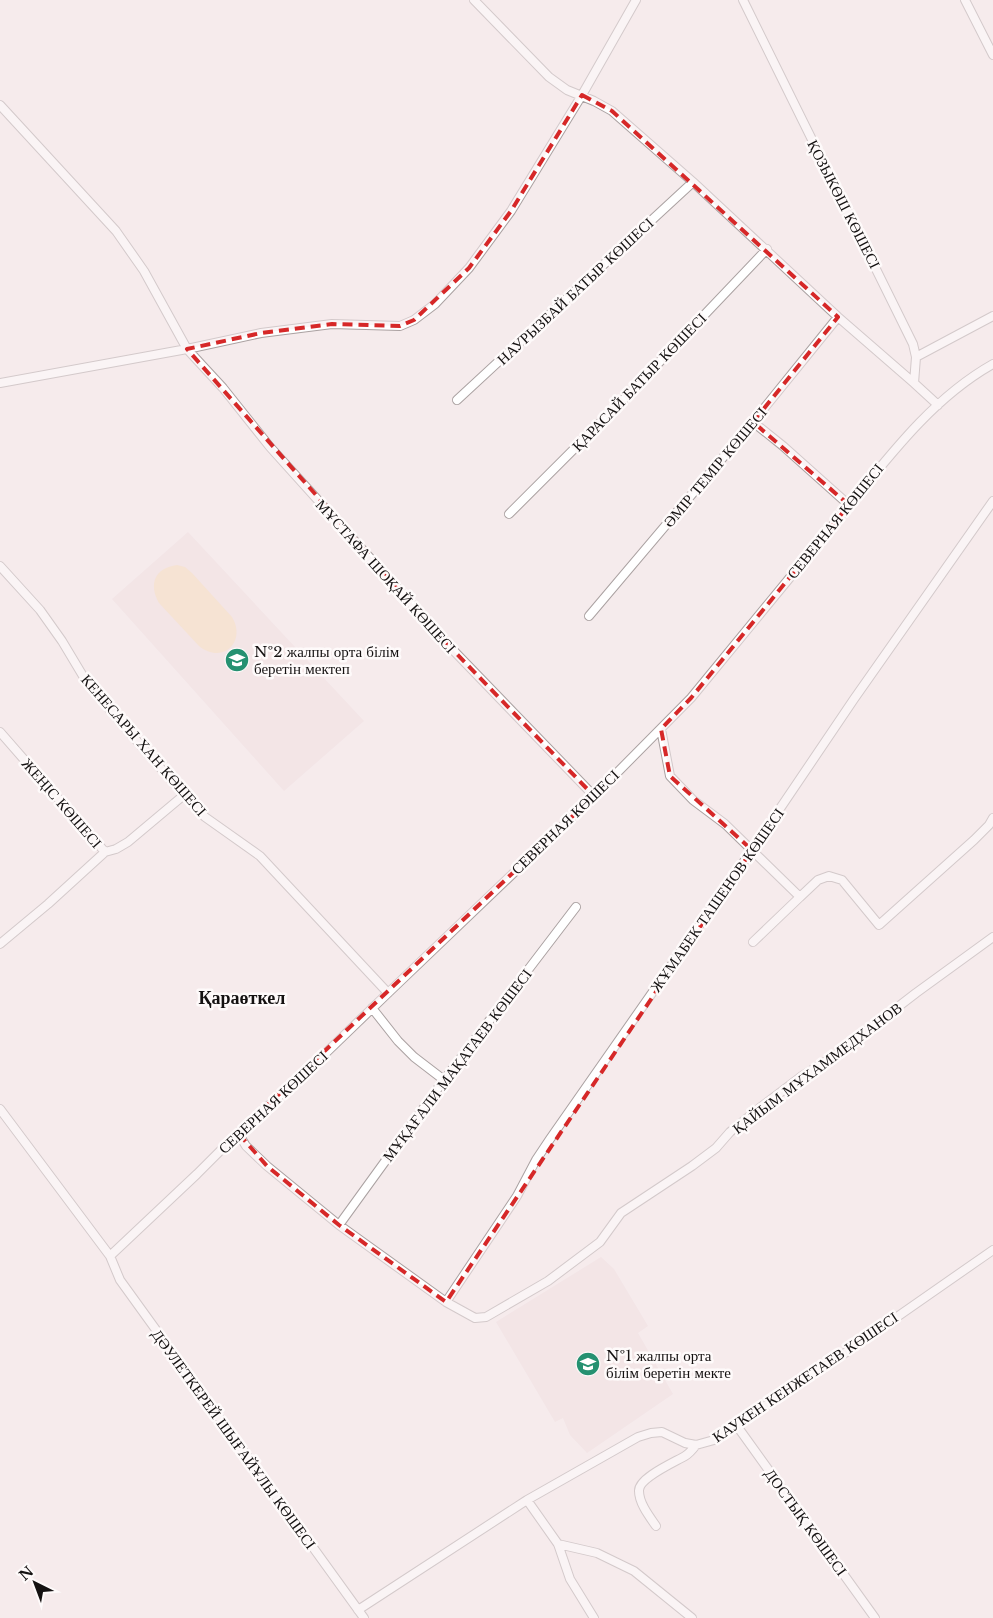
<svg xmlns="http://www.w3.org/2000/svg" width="993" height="1618" font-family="'Libre Baskerville',serif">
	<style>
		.built { fill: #efddde }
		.green { fill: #f5d9b4 }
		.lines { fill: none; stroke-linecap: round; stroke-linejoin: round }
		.street-casing { stroke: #aaa1a1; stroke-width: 10 }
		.street { stroke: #fff; stroke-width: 8 }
		.marked { fill: none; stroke: #d62828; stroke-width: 4; stroke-dasharray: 10 6; stroke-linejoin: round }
		.labels { text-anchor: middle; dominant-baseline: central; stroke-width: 5; stroke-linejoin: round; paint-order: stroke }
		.street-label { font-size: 15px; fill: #141111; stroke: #fefafa }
		.poi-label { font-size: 15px; fill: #141111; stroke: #fefafa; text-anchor: start }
		.quarter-label { font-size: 18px; font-weight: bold; fill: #141111; stroke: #fefafa }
	</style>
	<rect width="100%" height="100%" fill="#f5ebec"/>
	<path class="built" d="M188 532 364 721 284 791 112 599Z
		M601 1257 614 1269 648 1326 638 1333 673 1394 587 1453 570 1435 563 1418 555 1422 496 1322Z"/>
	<path class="green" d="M177 565 185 567 192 573 232 617C247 642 222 665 199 646L159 603C148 584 155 568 177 565Z"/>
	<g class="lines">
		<g class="street-casing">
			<path id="street" d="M474 0 549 77 567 90 594 101 612 111 693 182 838 317 914 383
				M743 0 913 344 916 357 914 383 938 405
				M965 0 993 55
				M0 105 116 231 144 271 187 349 261 333 332 324 400 326 414 320 435 304 469 268 511 211 582 95 636 0
				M916 357 993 316
				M0 383 187 349 223 388 270 447 453 650 594 796
				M457 400 693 182
				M753 422 783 446 849 505
				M509 514 630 393 767 249
				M0 566 40 610 62 641 89 686 184 795 205 817 260 856 388 993
				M589 616 753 422 838 317
				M661 729 670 776 693 800 725 824 800 897 818 880 829 876 842 880 879 925 974 840 989 825 993 818
				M0 732 105 852
				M753 942 800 897
				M0 944 48 904 105 852 116 849 128 842 184 795
				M372 1008 398 1041 414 1057 444 1080
				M0 1109 110 1256 120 1280 364 1618
				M238 1133 246 1146 267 1166 339 1225 446 1302 475 1318 486 1317 548 1281 600 1242 621 1213 692 1166 716 1148 730 1132 761 1107 802 1076 833 1057 916 993 993 937
				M339 1225 444 1080 576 907
				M110 1256 197 1174 238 1133 304 1074 388 993 594 796 691 698C740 638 789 578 838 519 884 463 929 400 993 364
				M446 1302 517 1196 536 1160 550 1139 752 850 854 699 993 501
				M737 1426 875 1618
				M527 1500 638 1437 651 1433 662 1432 685 1443 696 1445 714 1440 851 1349 993 1250
				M656 1526C649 1516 639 1503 639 1491 638 1478 675 1462 685 1456 690 1453 693 1449 696 1445
				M558 1544 597 1553 634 1571 692 1618
				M358 1610 527 1500 558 1544 570 1579 594 1618"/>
		</g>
		<use href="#street" class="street"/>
	</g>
	<path d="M0 0H993V1618H0ZM582 95 612 111 838 317 753 422 849 505 691 698 661 729 670 776 752 850 446 1302 339 1225 267 1166 238 1133 594 796 453 650 187 349 261 333 332 324 400 326 414 320 469 268 511 211Z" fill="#f5ebec" fill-opacity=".55" fill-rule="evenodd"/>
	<path class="marked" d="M582 95 612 111 838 317 753 422 849 505 691 698 661 729 670 776 752 850 446 1302 339 1225 267 1166 238 1133 594 796 453 650 187 349 261 333 332 324 400 326 414 320 469 268 511 211Z"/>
	<defs>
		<g id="school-disc" transform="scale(1.25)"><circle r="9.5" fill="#259171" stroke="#fefafa"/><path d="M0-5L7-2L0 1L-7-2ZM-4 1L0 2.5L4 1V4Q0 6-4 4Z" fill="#fff"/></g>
	</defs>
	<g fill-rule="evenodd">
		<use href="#school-disc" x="237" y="660"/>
		<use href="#school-disc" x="588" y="1364"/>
	</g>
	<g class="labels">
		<g class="street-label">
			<text transform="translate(844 204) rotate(63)">ҚОЗЫКӨШ КӨШЕСІ</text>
			<text transform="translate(575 291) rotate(-43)">НАУРЫЗБАЙ БАТЫР КӨШЕСІ</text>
			<text transform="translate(639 382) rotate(-46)">ҚАРАСАЙ БАТЫР КӨШЕСІ</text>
			<text transform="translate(715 467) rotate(-50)">ӘМІР ТЕМІР КӨШЕСІ</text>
			<text transform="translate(835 521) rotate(-51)">СЕВЕРНАЯ КӨШЕСІ</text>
			<text transform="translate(386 576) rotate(48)">МҰСТАФА ШОҚАЙ КӨШЕСІ</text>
			<text transform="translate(144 745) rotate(49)">КЕНЕСАРЫ ХАН КӨШЕСІ</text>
			<text transform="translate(62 803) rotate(49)">ЖЕҢІС КӨШЕСІ</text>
			<text transform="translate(565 822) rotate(-44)">СЕВЕРНАЯ КӨШЕСІ</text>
			<text transform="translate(717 900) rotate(-55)">ЖҰМАБЕК ТАШЕНОВ КӨШЕСІ</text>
			<text transform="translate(457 1065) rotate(-53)">МҰҚАҒАЛИ МАҚАТАЕВ КӨШЕСІ</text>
			<text transform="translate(817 1068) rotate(-37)">ҚАЙЫМ МҰХАММЕДХАНОВ</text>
			<text transform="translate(273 1102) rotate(-43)">СЕВЕРНАЯ КӨШЕСІ</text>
			<text transform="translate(805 1377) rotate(-34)">КАУКЕН КЕНЖЕТАЕВ КӨШЕСІ</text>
			<text transform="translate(234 1439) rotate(54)">ДӘУЛЕТКЕРЕЙ ШЫҒАЙҰЛЫ КӨШЕСІ</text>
			<text transform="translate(806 1522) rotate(54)">ДОСТЫҚ КӨШЕСІ</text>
		</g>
		<g class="poi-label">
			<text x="254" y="651">№2 жалпы орта білім<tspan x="254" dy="17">беретін мектеп</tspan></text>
			<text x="606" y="1355">№1 жалпы орта<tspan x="606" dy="17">білім беретін мекте</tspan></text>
		</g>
		<g class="quarter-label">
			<text x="242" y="998">Қараөткел</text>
		</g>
	</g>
	<g transform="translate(35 1583) rotate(318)" stroke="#fefafa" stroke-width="4" paint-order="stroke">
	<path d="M0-4L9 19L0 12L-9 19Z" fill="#141111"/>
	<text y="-8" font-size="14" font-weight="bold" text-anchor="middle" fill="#141111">N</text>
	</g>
</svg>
